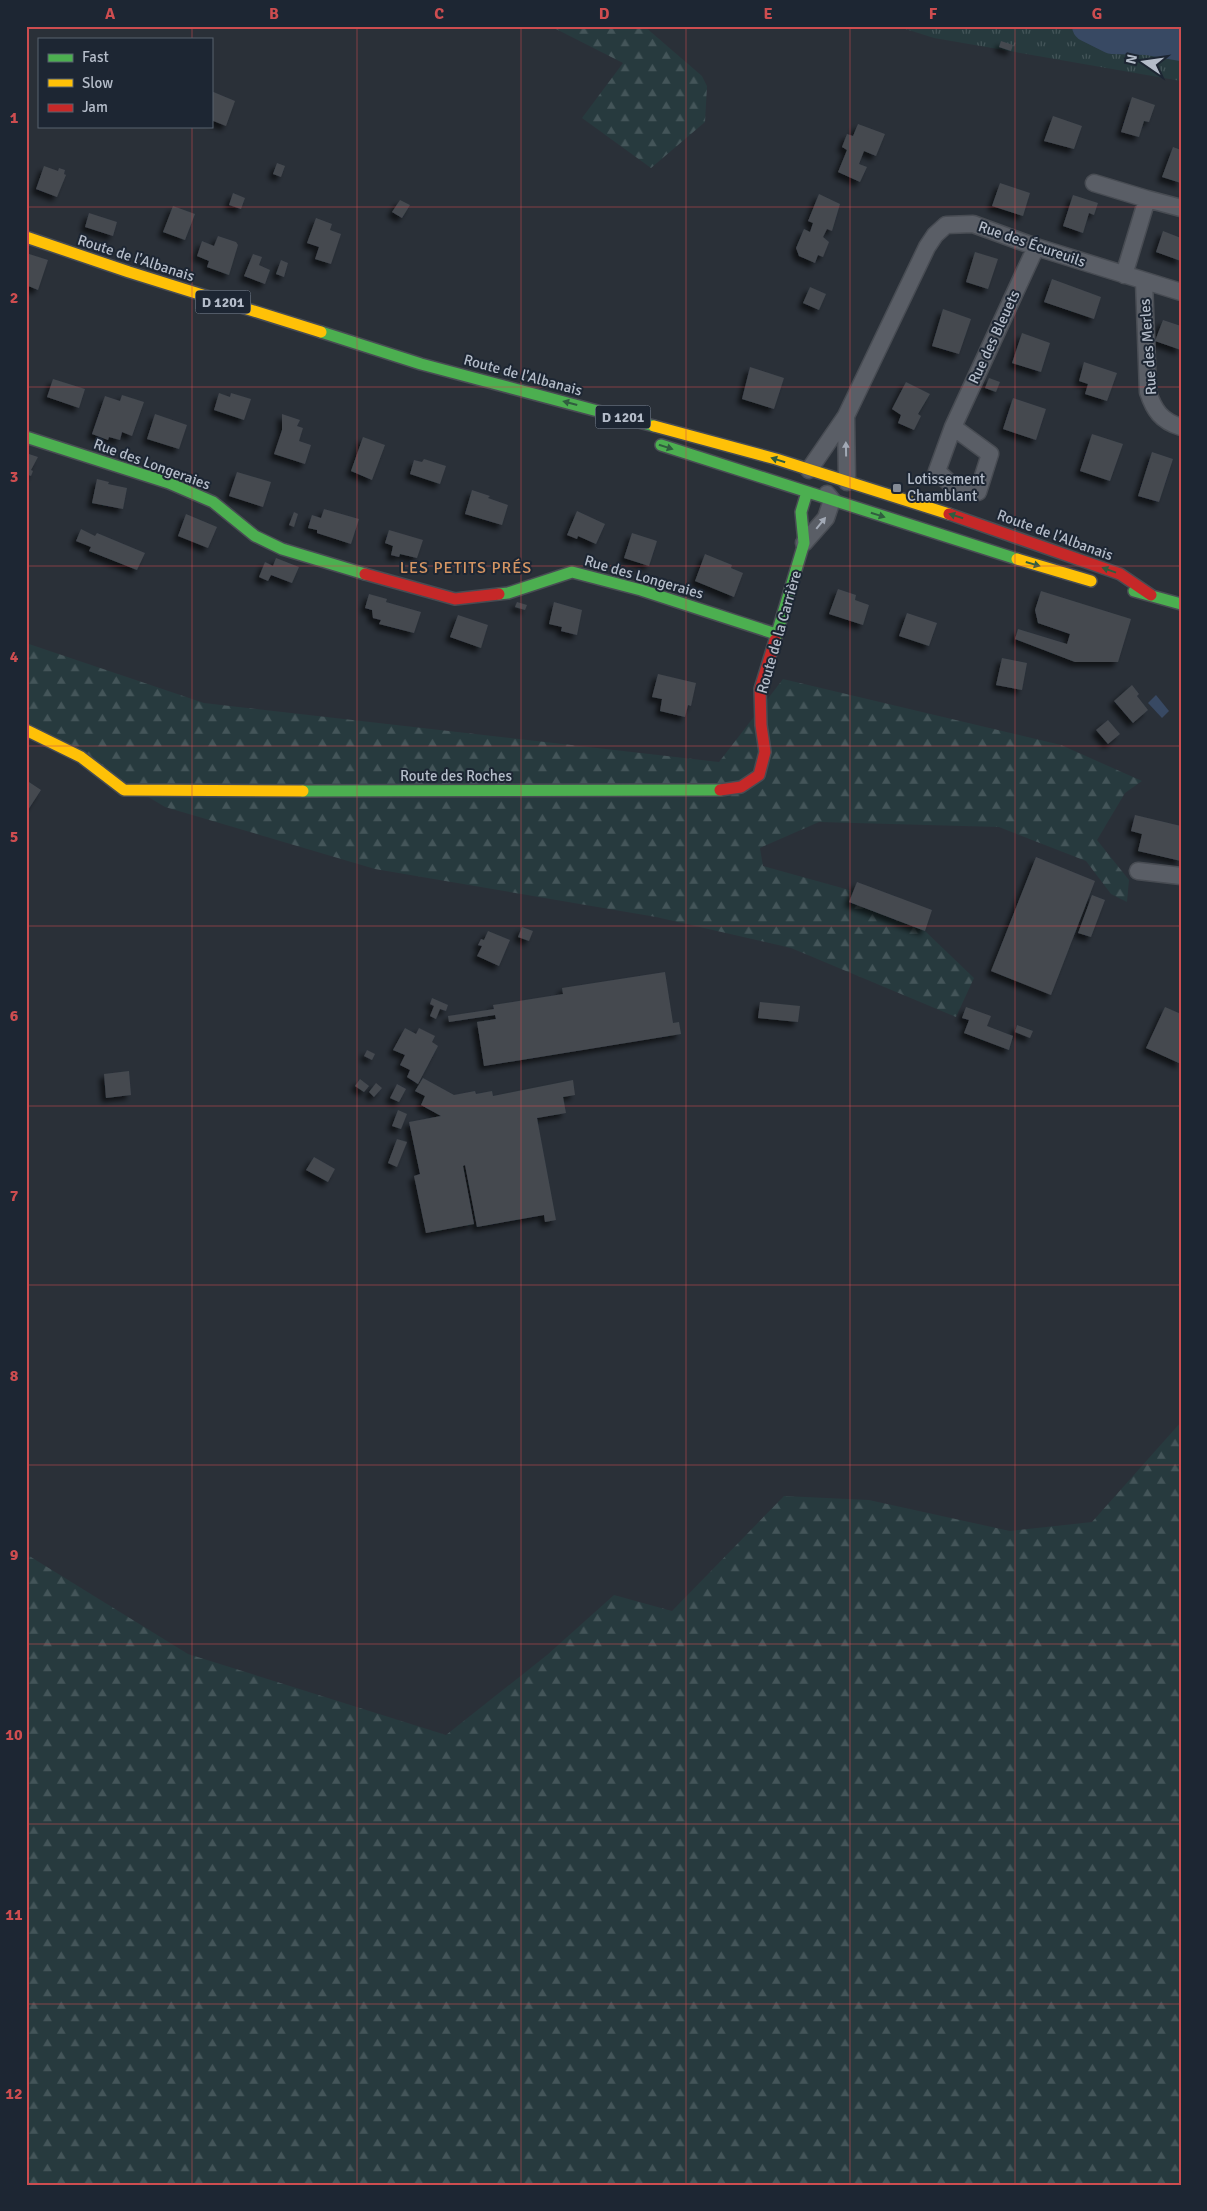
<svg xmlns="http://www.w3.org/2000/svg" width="1207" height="2211" font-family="Signika,sans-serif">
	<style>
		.forest { fill: url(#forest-firs) }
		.park { fill: url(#park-tufts) }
		.water { fill: #384963 }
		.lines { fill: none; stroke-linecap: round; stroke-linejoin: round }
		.river { stroke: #384963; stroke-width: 32 }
		.building { fill: #444950; filter: url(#shadow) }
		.street-casing { stroke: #484c53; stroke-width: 19 }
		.fast-casing { stroke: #484c53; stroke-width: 14 }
		.slow-casing { stroke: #484c53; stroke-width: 14 }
		.jam-casing { stroke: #484c53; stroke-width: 14 }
		.street { stroke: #5a5e66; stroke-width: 16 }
		.fast { stroke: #4caf50; stroke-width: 11 }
		.slow { stroke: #ffc107; stroke-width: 11 }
		.jam { stroke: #c62828; stroke-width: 11 }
		.oneway { fill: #305d3f }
		.oneway2 { fill: #a2a9b5 }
		.grid { fill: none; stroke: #ce4d50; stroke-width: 1; stroke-opacity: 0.55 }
		.poi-dot { fill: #848b96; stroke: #1d2633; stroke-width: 2 }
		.labels { text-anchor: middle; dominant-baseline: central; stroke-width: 4; stroke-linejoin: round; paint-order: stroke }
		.shield { fill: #1d2633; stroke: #878f9c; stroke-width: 1 }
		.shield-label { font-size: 14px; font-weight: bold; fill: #b4bcc9 }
		.street-label { font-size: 15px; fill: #b4bcc9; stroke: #1d2633 }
		.poi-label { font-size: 15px; fill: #b4bcc9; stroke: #1d2633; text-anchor: start }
		.neighbourhood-label { font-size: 16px; letter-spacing: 1px; fill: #d59563; stroke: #1d2633 }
		.neatline { fill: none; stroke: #ce4d50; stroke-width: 2 }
		.grid-label { font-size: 16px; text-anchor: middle; font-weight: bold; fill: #ce4d50 }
	</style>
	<defs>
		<pattern id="forest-firs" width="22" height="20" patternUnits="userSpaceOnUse" patternTransform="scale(1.25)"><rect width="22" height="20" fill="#273a3e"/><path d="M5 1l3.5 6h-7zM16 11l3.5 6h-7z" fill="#445559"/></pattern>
		<pattern id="park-tufts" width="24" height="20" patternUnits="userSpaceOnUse" patternTransform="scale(1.25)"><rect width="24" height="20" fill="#273a3e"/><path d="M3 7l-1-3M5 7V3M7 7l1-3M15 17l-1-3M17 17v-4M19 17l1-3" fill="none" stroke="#445559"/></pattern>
		<filter id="shadow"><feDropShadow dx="-4.5" dy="4.5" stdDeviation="2.5" flood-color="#0009"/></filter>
	</defs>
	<rect width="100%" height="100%" fill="#2a3038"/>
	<path class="forest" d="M550 26H644L702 76 707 86 705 122 651 168 582 118 623 63Z
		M26 643 204 703 719 762 783 679 1061 745 1142 781 1125 793 1097 840 1129 880 1127 902 1111 894 1086 861 999 827 819 822 760 848 763 866 853 891 849 902 925 931 974 978 956 1017 791 948 656 917 375 869 165 807 26 724Z
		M1181 1422V2185H26V1554L188 1654 446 1735 547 1655 614 1595 672 1611 784 1496 869 1500 1010 1531 1092 1522Z"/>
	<path class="park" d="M896 26H1181V81L934 38Z"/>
	<path class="water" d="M1156 695 1169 711 1162 718 1148 703Z"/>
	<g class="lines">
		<path class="river" d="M1088 26 1112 38 1147 39 1181 45"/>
	</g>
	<path class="building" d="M1001 41 1013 45 1011 51 999 47Z
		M211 91 235 101 226 126 211 120Z
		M1132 97 1155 105 1149 122 1144 121 1139 137 1121 132Z
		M1053 116 1082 126 1074 149 1044 141Z
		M858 124 885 134 876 156 864 151 859 164 867 167 860 182 838 172 847 150 842 147 847 134 853 136Z
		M1173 147 1181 150V183L1162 177Z
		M277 163 285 166 281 177 273 174Z
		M44 166 58 171 59 168 65 170 64 174 66 175 57 197 36 189Z
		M1000 183 1030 193 1023 216 992 206Z
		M233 193 245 198 241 209 229 205Z
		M819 194 840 204 832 231 827 229 823 237 829 242 823 257 818 255 815 263 799 256 796 248 804 229 810 232 813 223 808 221Z
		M1073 195 1098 203 1094 215 1089 213 1083 233 1063 226Z
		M400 200 410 205 402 218 392 212Z
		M173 206 195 214 185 240 163 232Z
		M89 213 117 222 113 236 85 227Z
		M316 218 332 224 330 230 341 234 331 264 315 259 319 247 307 243Z
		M1163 231 1181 238V261L1156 252Z
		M218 236 236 242 238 245 229 275 207 267 209 261 197 256 202 241 214 246Z
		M975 252 998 259 988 289 966 282Z
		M26 253 48 260 38 290 26 285Z
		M253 254 262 257 259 265 270 270 265 284 244 276Z
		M281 260 288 263 284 277 276 274Z
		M1052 279 1101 297 1094 319 1044 302Z
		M810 287 826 294 819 310 803 303Z
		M943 309 971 319 959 354 932 346Z
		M1163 320 1181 326V350L1155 341Z
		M1022 333 1050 343 1041 372 1012 363Z
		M1084 362 1117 373 1107 401 1085 394 1088 384 1079 381Z
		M750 367 784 378 774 409 742 399Z
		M989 378 1000 382 996 392 985 388Z
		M53 379 85 389 79 408 47 397Z
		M906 382 930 394 918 414 921 416 914 430 898 423 901 415 892 409Z
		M219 393 230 397 231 393 251 399 244 420 214 410Z
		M122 395 144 402 132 436 122 432 120 440 109 437 108 440 92 434 105 396 120 401Z
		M1013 398 1046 409 1036 440 1003 429Z
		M155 414 187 425 179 449 147 439Z
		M282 414 300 420 297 426 303 428 299 441 311 445 305 464 274 454 282 430Z
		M1092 434 1123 444 1110 481 1080 471Z
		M363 437 385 445 372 480 351 471Z
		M1152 452 1173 459 1159 502 1138 496Z
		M26 453 38 457 31 470 33 471 31 476 26 474Z
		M424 459 446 466 440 484 410 474 414 460 422 462Z
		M237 472 271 482 263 507 229 496Z
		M97 479 109 482 108 484 127 488 123 509 92 503Z
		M472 490 490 496 488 498 508 505 502 525 465 514Z
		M324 509 359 519 351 544 317 533V530L308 528 312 515 321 518Z
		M577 511 605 524 596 544 578 536 577 539 567 535Z
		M294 512 298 514 294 527 289 525Z
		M186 514 217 527 208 548 178 536Z
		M81 529 95 536 97 533 145 553 137 570 89 551 91 547 76 541Z
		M389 530 423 540 417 558 400 554 399 557 391 555 393 546 385 543Z
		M632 533 657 541 649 566 624 558Z
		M705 554 732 565 731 568 743 573 734 597 695 581Z
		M276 558 299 567 292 583 271 575 268 581 259 577 265 562 273 566Z
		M838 589 856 595 855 600 869 605 863 625 829 614Z
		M1041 591 1131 619 1118 662H1075L1015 639 1018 629 1067 644 1070 634 1038 623 1035 610Z
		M369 594 387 599 386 602 421 612 414 633 379 624 381 620 373 618 372 610 365 608Z
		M517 602 527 605 525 610 515 607Z
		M554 602 582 610 577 635 561 631 562 627 549 624Z
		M907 613 937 623 929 646 899 636Z
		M458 615 488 625 481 648 450 637Z
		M1002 658 1027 663 1022 690 996 685Z
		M658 674 696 683 691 706 688 705 685 717 660 711 662 699 652 697Z
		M1132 685 1139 694 1137 696 1148 710 1133 723 1114 701Z
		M1108 720 1120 734 1108 744 1096 730Z
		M26 780 41 790 26 813Z
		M1135 815 1181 826V861L1138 851 1142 834 1131 831Z
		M1036 857 1095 881 1051 995 991 971Z
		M857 882 932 910 925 931 849 902Z
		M1092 895 1105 900 1091 937 1078 933Z
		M522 927 533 931 529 941 518 937Z
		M488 931 510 940 499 966 477 956 482 946 478 945 481 939 484 940Z
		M665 972 673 1023 679 1022 681 1034 484 1066 477 1022 496 1019 495 1015 449 1022 448 1016 494 1009 493 1005 563 994 562 988Z
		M432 998 448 1005 446 1011 440 1009 436 1019 430 1016 434 1006 430 1004Z
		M760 1002 800 1006 798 1022 758 1018Z
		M966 1007 991 1016 987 1026 1013 1036 1009 1050 964 1033 969 1020 962 1018Z
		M1165 1007 1181 1014V1064L1146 1048Z
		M1017 1025 1033 1031 1030 1038 1015 1032Z
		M405 1028 416 1034 419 1028 435 1036 432 1042 438 1046 418 1084 407 1077 410 1070 400 1065 405 1055 393 1050Z
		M367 1050 375 1054 372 1060 364 1056Z
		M129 1071 131 1095 106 1098 104 1074Z
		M423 1078 454 1095 475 1091 476 1094 492 1091 493 1096 573 1080 575 1095 563 1097 566 1113 537 1118 556 1220 545 1222 544 1215 477 1227 465 1165 463 1166 474 1224 426 1233 414 1176 420 1174 409 1122 441 1116 421 1105 425 1096 415 1091Z
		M360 1079 369 1086 364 1092 355 1086Z
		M376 1083 382 1088 374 1097 369 1092Z
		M397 1084 406 1089 399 1102 390 1098Z
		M398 1110 407 1114 401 1129 392 1126Z
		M397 1139 407 1142 397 1167 388 1163Z
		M314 1157 335 1169 328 1182 306 1170Z"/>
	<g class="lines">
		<g class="street-casing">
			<path id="street" d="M1094 183 1147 199 1124 275
				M1147 199 1181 208
				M1144 281 1148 392C1154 410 1161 421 1181 427
				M846 416 847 482
				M953 427 990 454 978 492 955 488 937 471 953 427 1036 247
				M809 470 846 416 927 247 935 235 946 225 973 224 1036 247 1181 292
				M804 543 826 518 832 500 827 494
				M1138 871 1181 876"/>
		</g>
		<g class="fast-casing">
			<path id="fast" d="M321 332 421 364 654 426
				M26 437 169 483 213 502 255 536 282 549 365 574
				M661 445 1017 559
				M1134 591 1181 604
				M499 594 508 593 572 572 641 590 776 634
				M775 640 804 543 801 512 807 492
				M303 791 720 790"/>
		</g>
		<g class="slow-casing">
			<path id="slow" d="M26 237 129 272 321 332
				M654 426 776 459 949 514
				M1017 559 1091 581
				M26 730 81 757 124 790 303 791"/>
		</g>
		<g class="jam-casing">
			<path id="jam" d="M949 514 1120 574 1151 595
				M365 574 455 599 499 594
				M720 790 741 787 759 775 765 752 761 725 760 689 775 640"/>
		</g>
		<use href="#street" class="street"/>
		<use href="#fast" class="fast"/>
		<use href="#slow" class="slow"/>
		<use href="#jam" class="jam"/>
	</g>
	<defs><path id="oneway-solid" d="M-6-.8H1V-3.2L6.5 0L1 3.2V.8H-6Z" transform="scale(1.25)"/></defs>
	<g class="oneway">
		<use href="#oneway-solid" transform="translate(570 403) rotate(-165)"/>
		<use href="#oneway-solid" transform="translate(666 447) rotate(18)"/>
		<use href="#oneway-solid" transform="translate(778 460) rotate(-163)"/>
		<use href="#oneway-solid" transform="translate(878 515) rotate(18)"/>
		<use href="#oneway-solid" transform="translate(956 516) rotate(-162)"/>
		<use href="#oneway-solid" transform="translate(1033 564) rotate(16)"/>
		<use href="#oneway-solid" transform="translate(1109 570) rotate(-160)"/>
	</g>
	<g class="oneway2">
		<use href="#oneway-solid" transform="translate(846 449) rotate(-91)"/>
		<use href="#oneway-solid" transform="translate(821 523) rotate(-51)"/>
	</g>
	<path class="grid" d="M192 26V39M357 26V2185M521 26V2185M686 26V2185M850 26V2185M1015 26V2185M192 126V2185M26 207H1181M26 387H1181M26 566H1181M26 746H1181M26 926H1181M26 1106H1181M26 1285H1181M26 1465H1181M26 1644H1181M26 1824H1181M26 2004H1181"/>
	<rect class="poi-dot" x="892" y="483" width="10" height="10" rx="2.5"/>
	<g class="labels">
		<g class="shield">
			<rect x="195.5" y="290.5" width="55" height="23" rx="4"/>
			<rect x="595.5" y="405.5" width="55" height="23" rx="4"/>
		</g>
		<g class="shield-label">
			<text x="223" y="302">D 1201</text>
			<text x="623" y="417">D 1201</text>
		</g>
		<g class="street-label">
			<text transform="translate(1032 244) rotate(19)">Rue des Écureuils</text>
			<text transform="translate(136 258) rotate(18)">Route de l'Albanais</text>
			<text transform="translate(994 337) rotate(-65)">Rue des Bleuets</text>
			<text transform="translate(1148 347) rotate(-94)">Rue des Merles</text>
			<text transform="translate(523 375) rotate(15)">Route de l'Albanais</text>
			<text transform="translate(152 464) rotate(20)">Rue des Longeraies</text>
			<text transform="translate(1055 535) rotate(20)">Route de l'Albanais</text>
			<text transform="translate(644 577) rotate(16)">Rue des Longeraies</text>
			<text transform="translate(779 632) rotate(-74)">Route de la Carrière</text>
			<text x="456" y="776">Route des Roches</text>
		</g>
		<g class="poi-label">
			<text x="907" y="479">Lotissement<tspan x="907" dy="17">Chamblant</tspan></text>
		</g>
		<g class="neighbourhood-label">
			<text x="466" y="568">LES PETITS PRÉS</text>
		</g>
	</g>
	<rect width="1207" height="2211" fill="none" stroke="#1d2633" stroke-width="55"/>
	<rect x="38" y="38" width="175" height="90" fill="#1d2633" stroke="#59626f"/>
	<rect x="48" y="54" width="25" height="8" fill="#4caf50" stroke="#59626f"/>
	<text x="82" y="62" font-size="15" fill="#b4bcc9">Fast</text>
	<rect x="48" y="79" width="25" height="8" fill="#ffc107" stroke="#59626f"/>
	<text x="82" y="88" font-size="15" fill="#b4bcc9">Slow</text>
	<rect x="48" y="104" width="25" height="8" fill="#c62828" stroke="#59626f"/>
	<text x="82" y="112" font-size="15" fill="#b4bcc9">Jam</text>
	<g transform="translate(1144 62) rotate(283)" stroke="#1d2633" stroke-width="4" paint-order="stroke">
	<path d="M0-4L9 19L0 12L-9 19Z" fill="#b4bcc9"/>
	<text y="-8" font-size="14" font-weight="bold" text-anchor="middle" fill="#b4bcc9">N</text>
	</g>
	<rect x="28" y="28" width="1152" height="2156" class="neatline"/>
	<g class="grid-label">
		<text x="110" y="19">A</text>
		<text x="274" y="19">B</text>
		<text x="439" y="19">C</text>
		<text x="604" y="19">D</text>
		<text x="768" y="19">E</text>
		<text x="933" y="19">F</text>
		<text x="1097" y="19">G</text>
		<text x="14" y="123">1</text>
		<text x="14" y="303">2</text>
		<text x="14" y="482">3</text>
		<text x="14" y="662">4</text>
		<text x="14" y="842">5</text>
		<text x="14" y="1021">6</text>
		<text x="14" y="1201">7</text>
		<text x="14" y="1381">8</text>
		<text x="14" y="1560">9</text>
		<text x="14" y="1740">10</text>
		<text x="14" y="1920">11</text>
		<text x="14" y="2099">12</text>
	</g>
</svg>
